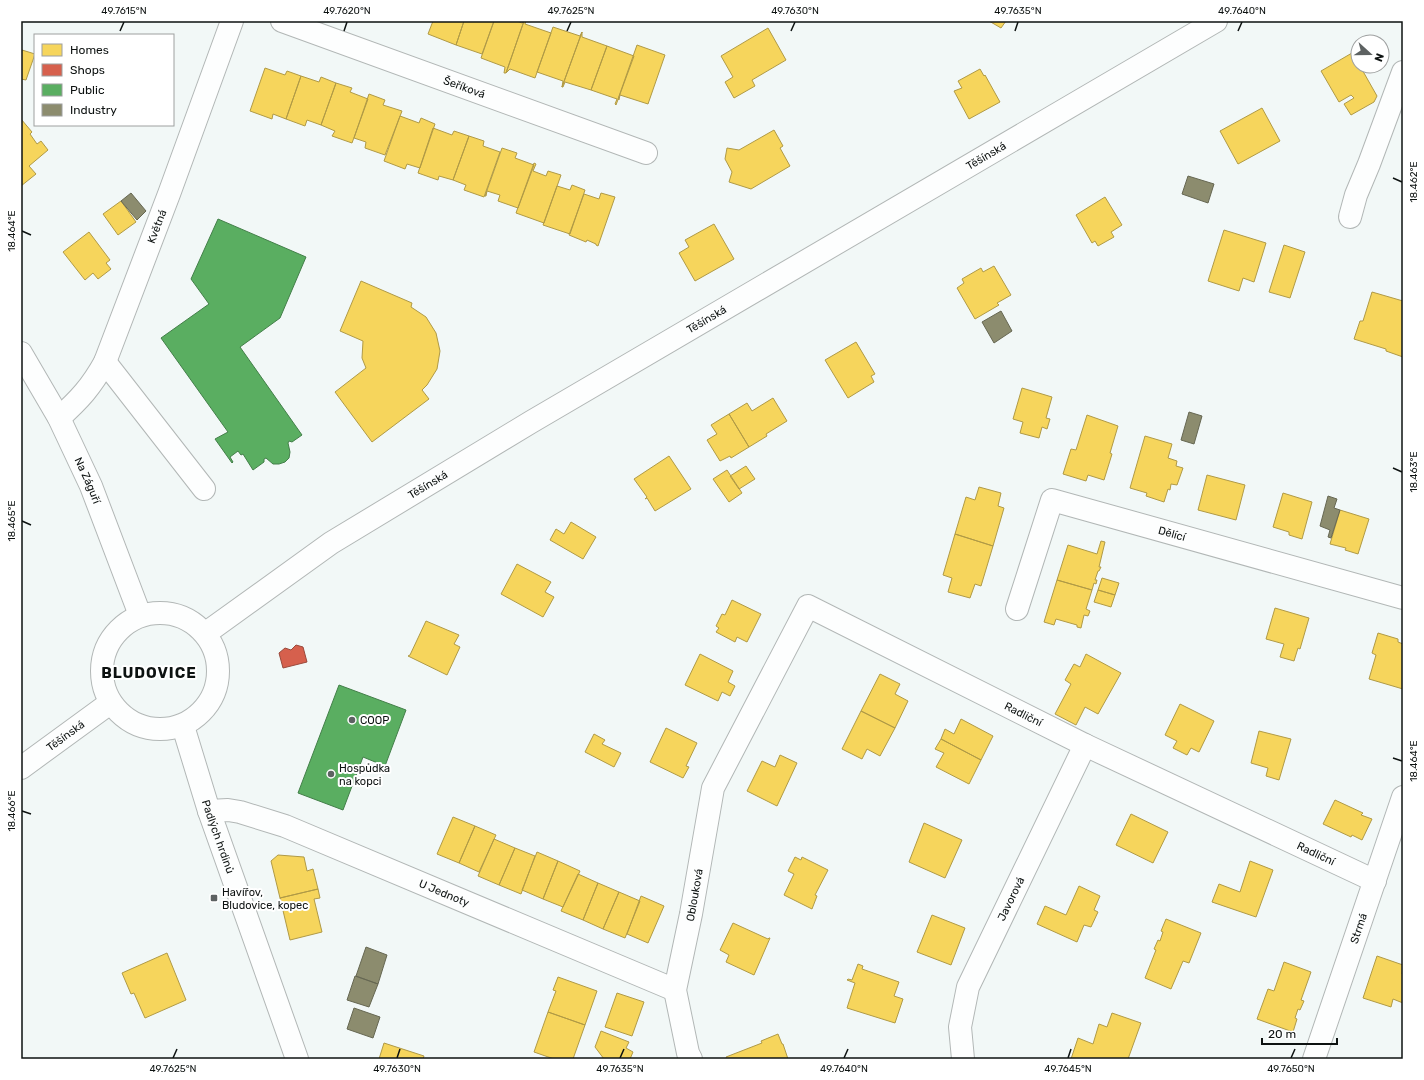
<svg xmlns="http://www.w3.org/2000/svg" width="1424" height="1080" font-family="Rubik,sans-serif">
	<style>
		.homes { fill: #f6d55c; stroke: #b09a46 }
		.shops { fill: #d6604d; stroke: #9a493b }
		.public { fill: #5aae61; stroke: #437f49 }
		.industry { fill: #8c8c6e; stroke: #666752 }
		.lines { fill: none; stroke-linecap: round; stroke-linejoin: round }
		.minor-casing { stroke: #b2b7b6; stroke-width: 24 }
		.major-casing { stroke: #b2b7b6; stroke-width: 24 }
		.minor { stroke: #fdfefe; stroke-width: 22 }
		.major { stroke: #fdfefe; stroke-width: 22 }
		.ticks { fill: none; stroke: #0d1211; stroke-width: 1.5 }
		.poi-dot { fill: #5d6262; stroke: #fff; stroke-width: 1.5 }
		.labels { text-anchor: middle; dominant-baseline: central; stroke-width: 4; stroke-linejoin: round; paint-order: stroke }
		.street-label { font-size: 11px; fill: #0d1211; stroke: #fff }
		.poi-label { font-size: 11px; fill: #0d1211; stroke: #fff; text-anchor: start }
		.district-label { font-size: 15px; font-weight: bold; letter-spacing: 1px; fill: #0d1211; stroke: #fff }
		.neatline { fill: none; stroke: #0d1211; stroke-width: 1.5 }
		.ticks-label { font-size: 10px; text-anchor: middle; fill: #0d1211 }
	</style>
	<rect width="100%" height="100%" fill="#f2f8f7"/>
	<path class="homes" d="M433 21H464L456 45 428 34Z
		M464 21H494L482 54 456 45Z
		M494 21H517L522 23 524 21 506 73H504L505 67 481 58Z
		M524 21H526L525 24 551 33 535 78 510 69 506 73Z
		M989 21H1006L1001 28Z
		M553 27 580 36 582 32 562 87 563 81 537 72Z
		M768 28 786 60 752 80 755 86 734 98 725 82 733 77 721 56Z
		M582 32V37L607 46 591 90 565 82 563 87H562Z
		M637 45 665 55 648 104 620 95 619 100 618 99Z
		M607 46 634 56 616 105 615 104 617 99 591 90Z
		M22 50 35 54 26 80 21 79V54Z
		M1352 53 1358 63V66H1360L1377 96 1374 102 1351 115 1344 104 1354 98 1351 95 1339 102 1321 71Z
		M265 68 285 75 287 71 301 76 286 119 273 114 272 119 250 111Z
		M980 69 984 76 985 75 1000 102 969 119 954 91 962 88 958 81Z
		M301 76 319 82 321 77 336 83 321 125 307 120 305 126 286 119Z
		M336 83 352 88 350 92 368 99 352 143 332 136 335 131 321 125Z
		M369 94 385 100 383 105 402 111 385 155 365 148 366 142 354 138Z
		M1262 108 1280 141 1238 164 1220 131Z
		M400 116 419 123 421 118 435 124 420 168 407 164 405 169 384 161Z
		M21 119 32 132 30 134 37 144 41 141 48 150 29 166 36 174 21 186Z
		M433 128 452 135 454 131 469 136 453 180 439 176 438 180 418 173Z
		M774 130 783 146 780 148 790 166 751 189 729 182 732 172 725 159 727 148 739 150Z
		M469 136 484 141 483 146 500 152 484 197 464 190 466 185 453 180Z
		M502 148 517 153 515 158 534 165 518 208 498 201 500 195 487 191 486 196H485Z
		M534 163 536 164 533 171 546 176 548 171 561 175 544 223 516 213Z
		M572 185 585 190 570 234 543 225 557 186 570 190Z
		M601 193 615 197 598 246 596 245V244L587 240 586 242 569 235 584 194 599 199Z
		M1105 197 1122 225 1111 232 1114 237 1098 246 1095 241 1092 243 1076 215Z
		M121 201 136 222 118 235 103 214Z
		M714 224 734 259 695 281 679 253 689 247 685 240Z
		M1224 230 1266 243 1254 282 1243 278 1239 291 1208 281Z
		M89 232 110 260 106 263 111 269 98 279 93 273 85 280 63 252Z
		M1284 245 1305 252 1290 298 1269 292Z
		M994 266 1011 295 997 303 999 305 975 319 957 288 964 283 962 279 981 268 983 272Z
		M361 281 412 303 411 307 426 317 436 333 440 351 437 369 427 385 422 390 429 399 372 442 335 392 366 368 362 358 363 341 340 331Z
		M1372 292 1403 301V357L1386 351V349L1354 339 1360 321H1363Z
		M856 342 875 374 871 376 874 382 848 398 825 360Z
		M1022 388 1052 397 1046 418 1050 419 1047 429 1042 427 1039 438 1020 433 1023 422 1013 419Z
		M773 398 787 421 766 434 767 436 749 447 729 414 747 403 752 411Z
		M729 414 749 447 731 458 730 456 720 461 707 440 717 434 711 425Z
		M1087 415 1118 426 1110 453 1112 454 1104 480 1088 475 1086 481 1063 474 1071 449 1076 450Z
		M1145 436 1172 444 1168 458 1177 461 1176 466 1183 468 1177 485 1171 484 1170 490 1168 489 1164 502 1146 496 1147 493 1130 488Z
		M669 456 691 489 655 511 647 498 645 499 647 497 634 479Z
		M746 466 755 479 739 489 730 476Z
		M727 470 742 493 729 502 713 479Z
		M1207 475 1245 485 1236 520 1198 510Z
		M979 487 1001 493 998 506 1004 508 993 546 955 534 966 497 975 500Z
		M1283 493 1312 502 1302 539 1289 535V532L1273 527Z
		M1340 510 1369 519 1358 554 1345 550 1346 548 1330 544Z
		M571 522 596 537 583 559 550 540 556 529 564 534Z
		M955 534 993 546 981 586 975 584 970 598 948 592 952 578 943 575Z
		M1101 541 1105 542 1099 567H1101L1099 571H1098L1095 580H1097L1096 584 1094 583 1092 590 1057 580 1068 545 1097 554Z
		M517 564 551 582 545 592 554 597 543 617 501 594Z
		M1102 578 1119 583 1115 595 1098 590Z
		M1057 580 1092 590 1086 609 1090 611 1088 616 1084 615 1081 628 1077 627V625L1056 619 1054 625 1044 622Z
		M1098 590 1115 595 1111 607 1094 602Z
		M732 600 761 614 747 642 737 637 735 642 716 632 719 628 716 626 722 614 725 615Z
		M1275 608 1309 618 1300 649 1298 648 1294 661 1280 657 1284 644 1266 639Z
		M426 621 459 635 454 644 460 647 447 675 408 656 410 655Z
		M1378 633 1398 639V642L1403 644V689L1369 679 1376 655 1372 653Z
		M700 654 733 671 728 682 735 686 730 696 722 692 718 701 685 685Z
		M1086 654 1121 673 1098 714 1085 707 1076 725 1055 714 1071 684 1065 680 1074 664 1080 667Z
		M880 674 900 684 895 694 908 701 895 728 861 711Z
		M1180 704 1214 721 1199 752 1191 748 1187 755 1173 748 1177 741 1165 735Z
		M861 711 895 728 880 756 867 749 862 759 842 749Z
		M961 719 993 736 981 760 941 739 945 729 954 734Z
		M666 728 697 743 686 766 689 767 683 778 650 762Z
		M1259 731 1291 739 1279 780 1266 776 1268 768 1251 763Z
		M594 734 605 740 602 744 621 753 614 767 585 752Z
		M941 739 981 760 969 784 936 767 944 753 935 749Z
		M780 755 797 763 777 806 747 791 762 761 775 767Z
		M1335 800 1363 813 1361 815 1372 819 1362 840 1352 835 1351 837 1323 824Z
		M1131 814 1168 832 1153 863 1116 845Z
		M453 817 475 826 459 863 437 854Z
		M924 823 962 840 945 878 909 862Z
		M475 826 496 835 479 872 459 863Z
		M494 839 515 848 499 885 478 876Z
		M515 848 535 856 521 894 499 885Z
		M537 852 558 861 543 899 522 890Z
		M278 855 304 857 307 871 313 869 318 889 280 898 271 861Z
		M795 857 801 860 802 857 828 870 815 895 817 896 812 909 784 895 794 874 788 871Z
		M558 861 580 871 563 907 543 899Z
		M1250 861 1273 870 1256 917 1212 902 1219 884 1240 892Z
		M578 874 598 883 583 920 561 911Z
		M598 883 619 892 603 929 583 920Z
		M1079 886 1100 896 1094 910 1098 912 1091 927 1084 925 1077 942 1037 924 1045 906 1066 915Z
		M318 889 320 898 314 899 322 932 290 940 280 898Z
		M619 892 640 901 625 938 603 929Z
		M641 896 664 906 648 943 627 934Z
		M932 915 965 928 951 965 917 952Z
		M1166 919 1201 933 1189 963 1183 961 1171 989 1145 978 1156 950 1154 949 1158 940 1160 941 1163 932 1161 931Z
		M733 923 768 939 769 938H770L754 975 726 962 729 955 720 950Z
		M167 953 186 1000 145 1018 134 993 131 994 122 973Z
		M1377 956 1403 965 1402 974 1403 975V1003L1393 999 1391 1007 1363 998Z
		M1284 962 1311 972 1301 1000 1304 1001 1300 1010 1298 1009 1295 1018 1297 1019 1293 1032 1257 1019 1268 989 1274 991Z
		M858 964 863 966 862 969 899 982 894 996 903 999 895 1023 847 1008 855 983 847 980 848 979 852 980Z
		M558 977 597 991 585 1025 548 1012 556 991 553 990Z
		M617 993 644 1002 632 1036 605 1027Z
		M548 1012 585 1025 573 1059H554L534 1052Z
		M1112 1013 1141 1023 1128 1059H1071L1078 1038 1093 1044 1099 1024 1107 1027Z
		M601 1031 629 1042 626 1048 633 1052 630 1059H604L595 1047Z
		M778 1034 782 1044H783L788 1059H727L726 1057 762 1043 761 1041Z
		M384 1043 424 1056 423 1059H379Z"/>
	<path class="shops" d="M296 645 303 647 307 662 283 668 279 653 285 648 291 650Z"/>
	<path class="public" d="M218 219 306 257 280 318 240 347 302 435 292 442 289 441 288 443 290 452 289 458 285 462 279 464H273L266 458 264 459V462L253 470 243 454 241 455 238 451 230 457 233 462 232 463 215 439 228 432 161 338 209 304 191 279Z
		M339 685 406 710 385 766 363 757 343 810 298 793Z"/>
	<path class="industry" d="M1188 176 1214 184 1208 203 1182 194Z
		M131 193 146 211 137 220 121 201Z
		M1001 311 1012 331 994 343 982 322Z
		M1189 412 1202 416 1194 444 1181 440Z
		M1328 496 1337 499 1334 508 1340 510 1331 538 1328 537 1330 530 1320 526Z
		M366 947 387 955 378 984 356 976Z
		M355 976 378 984 369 1007 347 1000Z
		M354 1008 380 1017 373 1038 347 1029Z"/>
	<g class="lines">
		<g class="minor-casing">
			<g id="minor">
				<path id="s1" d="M282 21 646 153"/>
				<path d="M1350 217 1356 195 1369 164 1403 72"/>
				<path id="s2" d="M21 353 59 418 91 486 140 615"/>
				<path d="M105 362 204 489"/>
				<path id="s3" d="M59 418C80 399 91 387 105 362L169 194 232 21"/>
				<path id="s4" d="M1017 609 1052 500 1403 598"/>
				<path id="s5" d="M183 726 209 811 297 1059"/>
				<path id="s6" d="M209 811 228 810 240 812 285 826 675 990"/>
				<path id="s7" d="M691 1059 688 1053 675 990 691 914 713 788 808 606 1085 745 1375 881"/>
				<path id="s8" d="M963 1059 960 1027 968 987 1085 745"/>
				<path id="s9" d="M1314 1059 1403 797"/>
			</g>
		</g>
		<g class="major-casing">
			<g id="major">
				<circle cx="160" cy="671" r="58"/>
				<path id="s10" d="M206 633 331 543 531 422 1216 21"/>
				<path id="s11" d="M21 768 110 703"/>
			</g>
		</g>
		<use href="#minor" class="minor"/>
		<use href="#major" class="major"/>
	</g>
	<path class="ticks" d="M120 31 124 22M344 31 347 22M567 31 571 22M791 31 795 22M1015 31 1018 22M1238 31 1242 22M1393 178 1402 182M22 231 31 235M1393 468 1402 472M22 521 31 525M1393 758 1402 761M22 811 31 814M173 1058 177 1049M397 1058 400 1049M620 1058 624 1049M844 1058 848 1049M1068 1058 1071 1049M1291 1058 1295 1049"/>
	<g class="poi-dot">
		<circle cx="352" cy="720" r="4"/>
		<circle cx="331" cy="774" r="4"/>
		<rect x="210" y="894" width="8" height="8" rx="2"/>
	</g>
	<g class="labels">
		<g class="street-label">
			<text stroke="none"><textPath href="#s1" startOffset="194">Šeříková</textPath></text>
			<text stroke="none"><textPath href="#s10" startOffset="915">Těšínská</textPath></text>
			<text stroke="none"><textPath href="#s3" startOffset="218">Květná</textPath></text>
			<text stroke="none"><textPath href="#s10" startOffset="591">Těšínská</textPath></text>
			<text stroke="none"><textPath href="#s2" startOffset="144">Na Záguří</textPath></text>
			<text stroke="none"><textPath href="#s10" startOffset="267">Těšínská</textPath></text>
			<text stroke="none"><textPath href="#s4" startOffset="239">Dělící</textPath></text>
			<text stroke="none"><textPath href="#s7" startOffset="723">Radliční</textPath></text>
			<text stroke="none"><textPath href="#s11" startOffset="55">Těšínská</textPath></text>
			<text stroke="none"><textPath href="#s5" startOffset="116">Padlých hrdinů</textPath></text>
			<text stroke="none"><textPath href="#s7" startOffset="1047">Radliční</textPath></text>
			<text stroke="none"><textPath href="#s6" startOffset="251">U Jednoty</textPath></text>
			<text stroke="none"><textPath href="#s7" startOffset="168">Oblouková</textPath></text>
			<text stroke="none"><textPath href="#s8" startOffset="171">Javorová</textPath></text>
			<text stroke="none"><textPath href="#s9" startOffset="138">Strmá</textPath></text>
		</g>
		<g class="poi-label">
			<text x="360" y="720">COOP</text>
			<text x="339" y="768">Hospůdka<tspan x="339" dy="13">na kopci</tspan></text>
			<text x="222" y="892">Havířov,<tspan x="222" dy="13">Bludovice, kopec</tspan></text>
		</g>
		<g class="district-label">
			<text x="149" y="673">BLUDOVICE</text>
		</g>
	</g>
	<rect width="1424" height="1080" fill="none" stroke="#ffffff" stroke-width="44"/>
	<rect x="34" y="34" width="140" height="92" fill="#ffffff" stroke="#9ea0a0"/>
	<rect x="42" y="44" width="20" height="12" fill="#f6d55c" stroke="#9ea0a0"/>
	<text x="70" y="54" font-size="12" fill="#0d1211">Homes</text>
	<rect x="42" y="64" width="20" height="12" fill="#d6604d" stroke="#9ea0a0"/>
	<text x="70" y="74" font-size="12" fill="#0d1211">Shops</text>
	<rect x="42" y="84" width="20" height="12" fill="#5aae61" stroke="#9ea0a0"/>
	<text x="70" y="94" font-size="12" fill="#0d1211">Public</text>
	<rect x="42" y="104" width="20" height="12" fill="#8c8c6e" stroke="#9ea0a0"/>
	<text x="70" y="114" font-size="12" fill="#0d1211">Industry</text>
	<g transform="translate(1370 54) rotate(111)"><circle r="19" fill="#ffffff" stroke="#9ea0a0"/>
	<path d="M0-3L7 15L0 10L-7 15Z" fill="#5d6262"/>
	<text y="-6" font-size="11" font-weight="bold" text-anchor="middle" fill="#0d1211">N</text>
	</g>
	<path d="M1262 1038v6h75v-6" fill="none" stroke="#0d1211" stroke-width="2"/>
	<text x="1268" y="1038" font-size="12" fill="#0d1211" stroke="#ffffff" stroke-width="3" paint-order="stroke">20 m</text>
	<rect x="22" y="22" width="1380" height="1036" class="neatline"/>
	<g class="ticks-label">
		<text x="124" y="14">49.7615°N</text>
		<text x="347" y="14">49.7620°N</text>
		<text x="571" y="14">49.7625°N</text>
		<text x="795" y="14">49.7630°N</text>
		<text x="1018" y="14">49.7635°N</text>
		<text x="1242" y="14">49.7640°N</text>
		<text transform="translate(1413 182) rotate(-90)" y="4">18.462°E</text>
		<text transform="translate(11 231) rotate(-90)" y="4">18.464°E</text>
		<text transform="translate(1413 472) rotate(-90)" y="4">18.463°E</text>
		<text transform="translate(11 521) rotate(-90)" y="4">18.465°E</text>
		<text transform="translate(1413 761) rotate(-90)" y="4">18.464°E</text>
		<text transform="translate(11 811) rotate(-90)" y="4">18.466°E</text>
		<text x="173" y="1072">49.7625°N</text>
		<text x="397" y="1072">49.7630°N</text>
		<text x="620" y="1072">49.7635°N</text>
		<text x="844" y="1072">49.7640°N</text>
		<text x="1068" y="1072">49.7645°N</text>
		<text x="1291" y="1072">49.7650°N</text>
	</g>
</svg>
